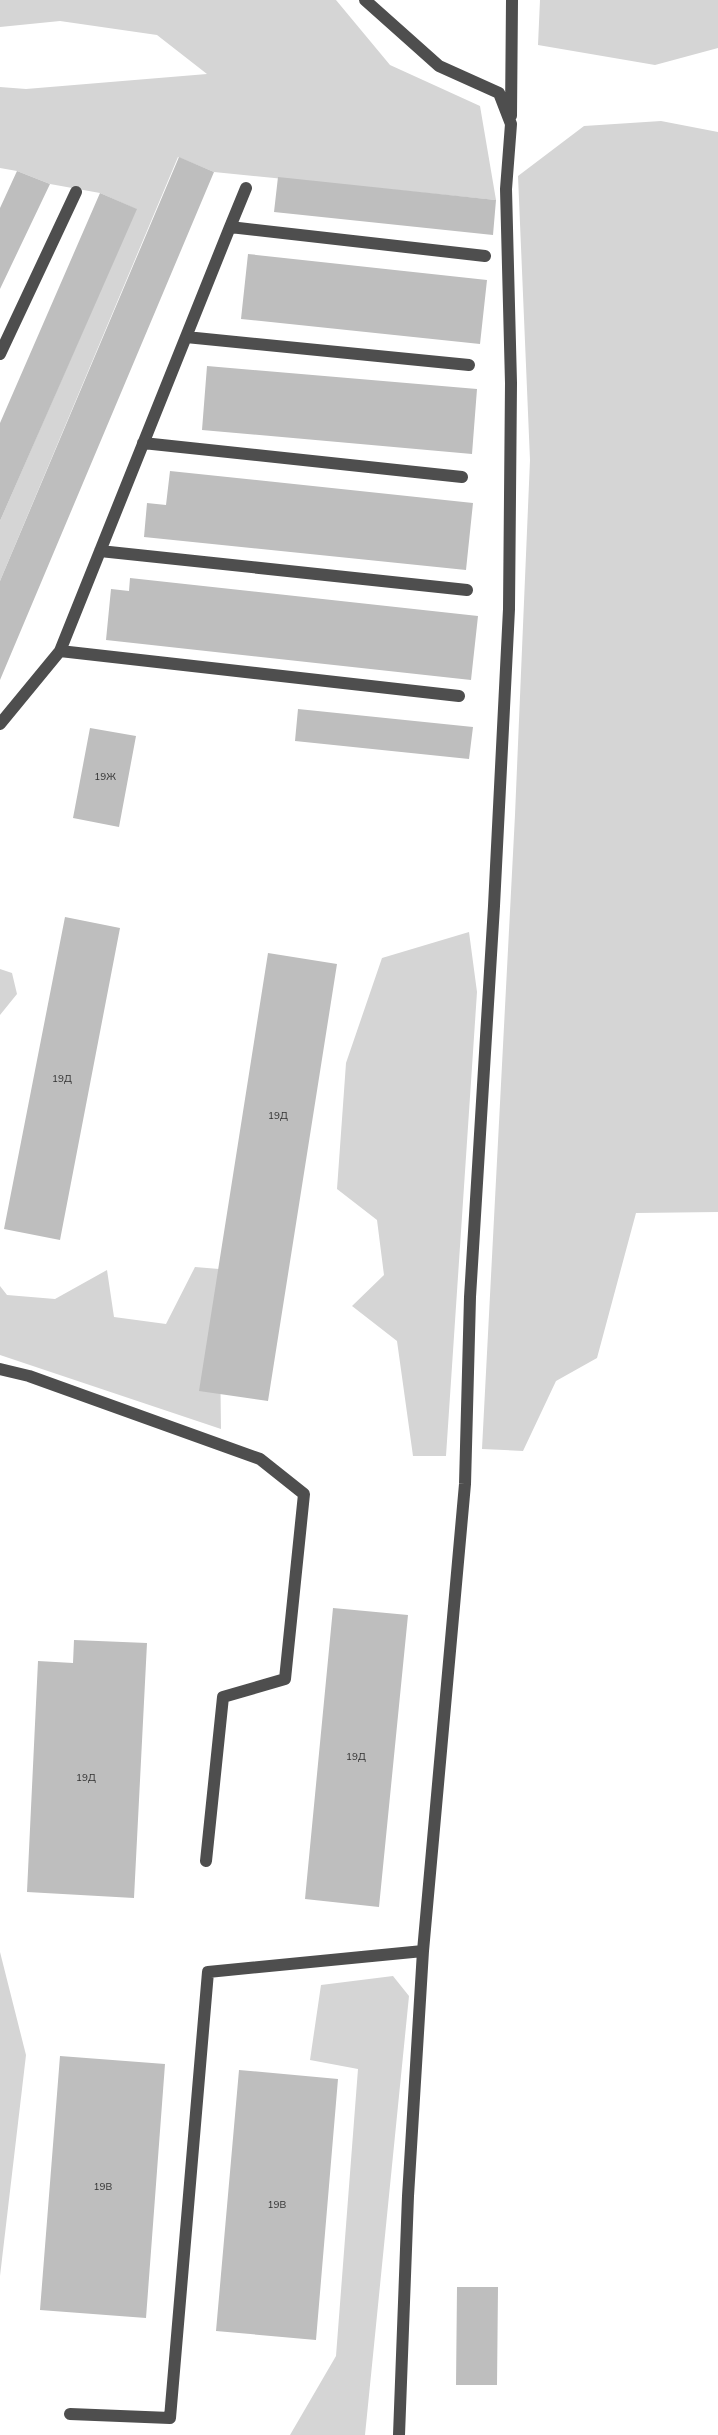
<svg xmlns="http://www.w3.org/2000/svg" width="718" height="2435" font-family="'Nunito Sans',sans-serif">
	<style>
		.green { fill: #d5d5d5 }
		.building { fill: #bebebe }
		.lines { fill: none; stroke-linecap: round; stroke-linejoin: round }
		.minor { stroke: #4e4e4e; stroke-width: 12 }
		.labels { text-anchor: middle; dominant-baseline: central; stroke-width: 5; stroke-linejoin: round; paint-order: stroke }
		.number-label { font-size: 10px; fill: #303030 }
	</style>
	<rect width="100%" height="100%" fill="#fff"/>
	<path class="green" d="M0 0H336L390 65 480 106 496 200 214 172 178 157 0 581V521L136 209 100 193 50 184 17 171 0 168V87L26 89 207 74 157 35 60 21 0 27Z
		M540 0H718V48L655 65 538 45Z
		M661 121 718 132V1212L636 1213 597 1358 556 1381 523 1451 482 1449 515 815 530 460 518 176 584 126Z
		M469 932 477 992 446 1456H413L397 1341 352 1306 384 1275 377 1220 337 1189 346 1063 382 958Z
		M0 969 12 973 17 994 0 1015Z
		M195 1267 219 1269 221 1429 0 1355V1286L7 1295 55 1299 107 1270 114 1317 166 1324Z
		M0 1952 26 2055 0 2276Z
		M393 1976 409 1996 365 2435H290L336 2356 358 2069 310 2060 321 1985Z"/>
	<path class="building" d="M179 157 214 172 0 680V581Z
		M17 171 50 184 0 289V208Z
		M278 177 496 200 493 235 274 212Z
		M100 193 137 209 0 521V423Z
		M248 254 487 280 480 344 241 319Z
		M207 366 477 389 472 454 202 430Z
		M170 471 473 503 466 570 144 537 147 503 166 505Z
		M130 578 478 616 471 680 106 640 111 589 129 591Z
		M298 709 473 727 469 759 295 741Z
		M90 728 136 736 119 827 73 818Z
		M65 917 120 928 60 1240 4 1229Z
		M268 953 337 964 268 1401 199 1391Z
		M333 1608 408 1615 379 1907 305 1899Z
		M74 1640 147 1643 134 1898 27 1892 38 1661 73 1663Z
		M60 2056 165 2064 146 2318 40 2310Z
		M239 2070 338 2079 316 2340 216 2331Z
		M457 2287H498L497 2385H456Z"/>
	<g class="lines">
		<path class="minor" d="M365 0 439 66 499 93 511 124 506 189 511 383 509 609 494 906 470 1297 465 1484 423 1951 408 2196 399 2435
			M511 116 512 0
			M230 227 246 188
			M186 337 469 365
			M0 354 76 192
			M143 443 462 477
			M100 551 467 590
			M60 651 459 696
			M0 724 60 651 230 227 485 256
			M0 1369 29 1376 260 1459 304 1494 285 1679 223 1697 206 1861
			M70 2414 170 2418 208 1972 423 1951"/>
	</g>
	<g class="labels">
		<g class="number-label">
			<text x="105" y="777">19Ж</text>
			<text x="62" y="1079">19Д</text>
			<text x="278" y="1116">19Д</text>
			<text x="356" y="1757">19Д</text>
			<text x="86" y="1778">19Д</text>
			<text x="103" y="2187">19В</text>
			<text x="277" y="2205">19В</text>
		</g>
	</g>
</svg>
